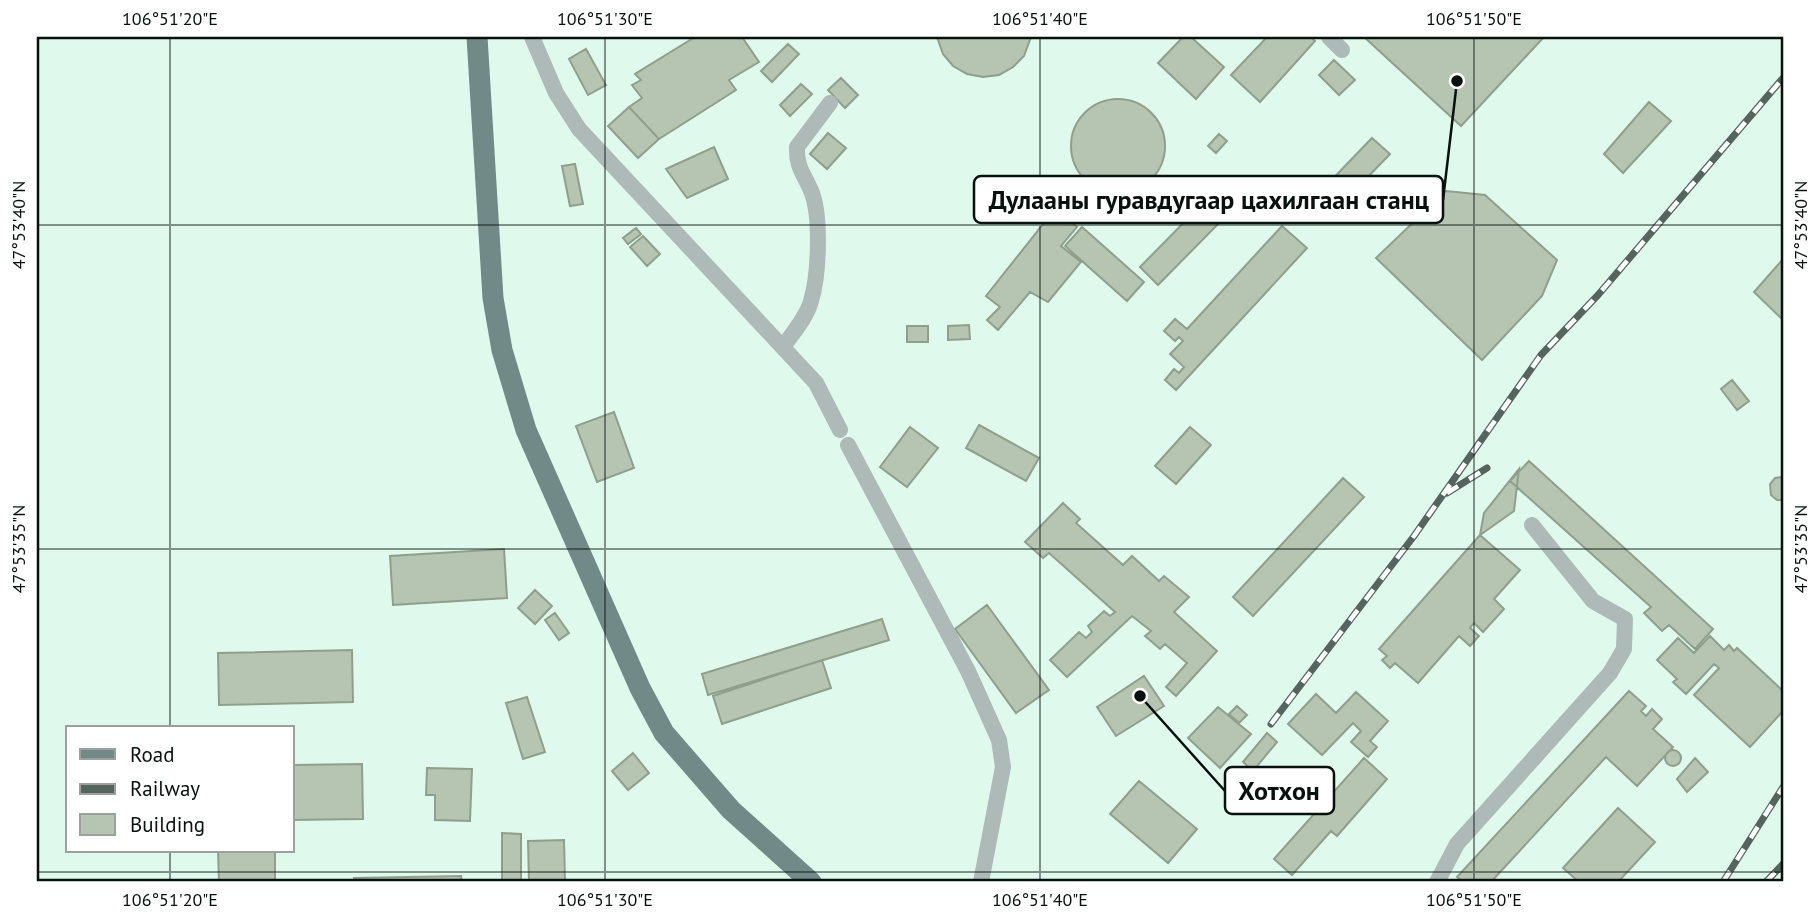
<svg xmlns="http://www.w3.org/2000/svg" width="1820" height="919" font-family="'PT Sans',sans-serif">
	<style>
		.building { fill: #b5c5b1; stroke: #8f9f8c; stroke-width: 2 }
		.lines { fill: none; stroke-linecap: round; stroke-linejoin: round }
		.minor { stroke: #adbab8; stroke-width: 16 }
		.major { stroke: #728a87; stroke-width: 21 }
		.rail-casing { stroke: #55655e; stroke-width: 7 }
		.rail { stroke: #fff; stroke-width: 4.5; stroke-dasharray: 13; stroke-linecap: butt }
		.ticks { fill: none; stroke: #08110d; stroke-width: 2; stroke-opacity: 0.45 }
		.leader { fill: none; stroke: #08110d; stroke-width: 2.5 }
		.callout-dot { fill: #08110d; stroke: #fff; stroke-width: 2.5 }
		.callout { fill: #fff; stroke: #08110d; stroke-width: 2.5 }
		.callout-label { font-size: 26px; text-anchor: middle; font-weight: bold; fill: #08110d }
		.neatline { fill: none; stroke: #08110d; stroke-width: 2.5 }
		.ticks-label { font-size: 18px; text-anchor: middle; fill: #08110d }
	</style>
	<rect width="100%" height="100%" fill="#dffaed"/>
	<path class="building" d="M695 37H742L759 62 729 80 736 90 659 139 629 107 642 98 632 85 641 80 635 74Z
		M937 37H1031L1024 56 1013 67 999 75 983 77 967 74 953 66 943 54Z
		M1183 37H1191L1224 67 1196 99 1158 63Z
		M1267 37H1311L1315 41 1260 102 1231 75Z
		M1364 37H1544L1461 126Z
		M788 44 799 54 772 82 761 71Z
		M586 49 606 85 588 95 569 59Z
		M1334 60 1355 80 1339 95 1319 75Z
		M841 78 858 95 845 108 828 90Z
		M801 84 812 94 790 116 780 105Z
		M1071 146a47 47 0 1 1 94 0a47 47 0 1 1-94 0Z
		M1649 102 1671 121 1623 173 1604 154Z
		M629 107 659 139 638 158 608 126Z
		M828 133 846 148 827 169 810 154Z
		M1219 134 1227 141 1216 153 1208 146Z
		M1372 138 1390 154 1335 211 1318 194Z
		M714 147 728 179 687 198 666 169Z
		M575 164 583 204 570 206 562 166Z
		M1446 191 1485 195 1557 260 1542 296 1482 360 1376 258Z
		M1208 198 1226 216 1158 285 1140 267Z
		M1055 209 1077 227 1061 246 1081 262 1048 302 1030 292 998 330 987 320 1000 307 986 296Z
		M1282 226 1307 248 1176 390 1165 380 1174 369 1179 373 1184 367 1170 354 1183 341 1179 337 1175 341 1164 331 1175 319 1187 329Z
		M1082 227 1144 282 1127 301 1065 246Z
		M636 228 641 234 628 244 623 238Z
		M643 236 660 254 647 266 630 247Z
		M1783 259V320L1754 292Z
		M969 325 970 339 948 340V326Z
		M907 326H928V342H907Z
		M1732 380 1749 401 1737 410 1721 389Z
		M614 412 634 468 597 482 576 426Z
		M979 425 1039 458 1026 481 966 448Z
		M910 427 938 448 907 487 880 467Z
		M1190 427 1211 445 1176 484 1155 466Z
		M1529 461 1713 629 1695 649 1669 625 1662 631 1644 613 1651 607 1510 481Z
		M1519 469 1514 511 1480 535 1484 513Z
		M1782 477 1783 500H1777L1771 495 1770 484 1775 478Z
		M1343 478 1364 497 1253 616 1233 597Z
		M1063 503 1080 519 1076 523 1123 565 1132 556 1159 581 1164 576 1189 597 1174 612 1217 651 1176 696 1166 687 1187 663 1165 644 1160 649 1145 636 1151 631 1132 616 1067 677 1050 660 1079 632 1086 638 1092 632 1088 626 1104 611 1110 616 1115 612 1049 553 1043 558 1025 542Z
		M1480 535 1520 570 1494 599 1504 609 1483 632 1474 623 1470 628 1479 636 1470 646 1459 636 1418 683 1395 663 1390 668 1382 660 1387 656 1379 649Z
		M504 549 507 598 393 605 390 556Z
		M535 590 552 606 535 624 518 608Z
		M987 605 1049 690 1016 713 955 629Z
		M555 613 569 633 559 640 545 620Z
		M882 619 889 640 708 695 702 674Z
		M1710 636 1724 650 1729 645 1734 651 1737 648 1783 691V711L1750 747 1694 695 1719 668 1714 664 1686 694 1673 682 1677 679 1657 660 1678 638 1694 653Z
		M352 650 353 702 219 705 218 653Z
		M822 660 831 688 722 724 713 696Z
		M1144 676 1164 706 1116 736 1097 707Z
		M1629 691 1646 706 1641 711 1646 716 1652 709 1662 719 1653 729 1673 747 1637 786 1606 757 1491 882H1463L1457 877Z
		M1356 692 1388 721 1370 741 1377 747 1368 757 1351 742 1361 731 1353 723 1322 755 1288 724 1316 694 1336 713Z
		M527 697 545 752 523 759 506 703Z
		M1237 706 1247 715 1239 723 1229 714Z
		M1218 707 1251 734 1220 768 1188 738Z
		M1267 733 1277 742 1253 771 1243 762Z
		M1665 758a8 8 0 1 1 16 0a8 8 0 1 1-16 0Z
		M633 753 649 773 628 790 612 771Z
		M1364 758 1387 779 1337 836 1331 831 1292 875 1274 859Z
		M1695 758 1708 772 1687 792 1677 779Z
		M362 764 363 819 292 820V765Z
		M427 768 472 769 470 821 435 820V795H426Z
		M1139 781 1197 829 1168 863 1110 814Z
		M1618 808 1655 842 1618 882H1579L1563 868Z
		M502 833 521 834V882H502Z
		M564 840 565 882H529L528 841Z
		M218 851H275V882H219Z
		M461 876 462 882H354V878Z"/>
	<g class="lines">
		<path class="minor" d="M532 37 556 93 579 129 816 383 840 430
			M1329 37 1342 50
			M783 347C792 334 807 317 811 301 819 275 821 218 812 193 805 175 796 168 797 147L830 103
			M848 445 968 671 999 740 1003 767 981 882
			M1437 882 1457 844 1610 673 1624 649 1625 619 1593 601 1532 525"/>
		<path class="major" d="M477 37 493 298 502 350 526 430 640 688 664 733 731 810 811 882"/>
		<g class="rail-casing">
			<path id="rail" d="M1447 493 1487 468
				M1271 724 1414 536 1541 355 1598 295 1783 78
				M1723 882 1783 787
				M1766 882 1783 864"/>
		</g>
		<use href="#rail" class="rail"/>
	</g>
	<path class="ticks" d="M170 37V728M605 37V882M1040 37V882M1474 37V882M37 225H1783M37 549H1783M170 851V882M37 872H1783"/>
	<path class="leader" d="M1457 81L1443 200M1140 696L1225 791"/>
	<g class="callout-dot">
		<circle cx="1457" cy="81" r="7"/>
		<circle cx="1140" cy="696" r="7"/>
	</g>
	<g class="callout">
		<rect x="974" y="176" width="469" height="47" rx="7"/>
		<rect x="1225" y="767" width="109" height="47" rx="7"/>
	</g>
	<g class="callout-label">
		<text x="1209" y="209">Дулааны гуравдугаар цахилгаан станц</text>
		<text x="1279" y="800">Хотхон</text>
	</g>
	<rect width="1820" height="919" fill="none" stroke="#ffffff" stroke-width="77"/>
	<rect x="66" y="726" width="228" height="126" fill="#ffffff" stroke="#9ca09e" stroke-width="2"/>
	<rect x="80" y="749" width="35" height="10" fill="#728a87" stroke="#9ca09e" stroke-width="2"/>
	<text x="130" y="762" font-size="21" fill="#08110d">Road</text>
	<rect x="80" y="784" width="35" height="10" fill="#55655e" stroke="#9ca09e" stroke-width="2"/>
	<text x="130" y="796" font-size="21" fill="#08110d">Railway</text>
	<rect x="80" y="814" width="35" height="21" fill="#b5c5b1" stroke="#9ca09e" stroke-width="2"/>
	<text x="130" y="832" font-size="21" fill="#08110d">Building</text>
	<rect x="38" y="38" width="1744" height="842" class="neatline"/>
	<g class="ticks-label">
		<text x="170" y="25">106°51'20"E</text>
		<text x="605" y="25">106°51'30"E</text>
		<text x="1040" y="25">106°51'40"E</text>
		<text x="1474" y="25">106°51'50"E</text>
		<text transform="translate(19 225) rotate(-90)" y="6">47°53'40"N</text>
		<text transform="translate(1801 225) rotate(-90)" y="6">47°53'40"N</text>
		<text transform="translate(19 549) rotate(-90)" y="6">47°53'35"N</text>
		<text transform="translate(1801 549) rotate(-90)" y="6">47°53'35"N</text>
		<text x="170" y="906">106°51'20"E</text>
		<text x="605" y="906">106°51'30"E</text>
		<text x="1040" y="906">106°51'40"E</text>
		<text x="1474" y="906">106°51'50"E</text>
	</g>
</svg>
